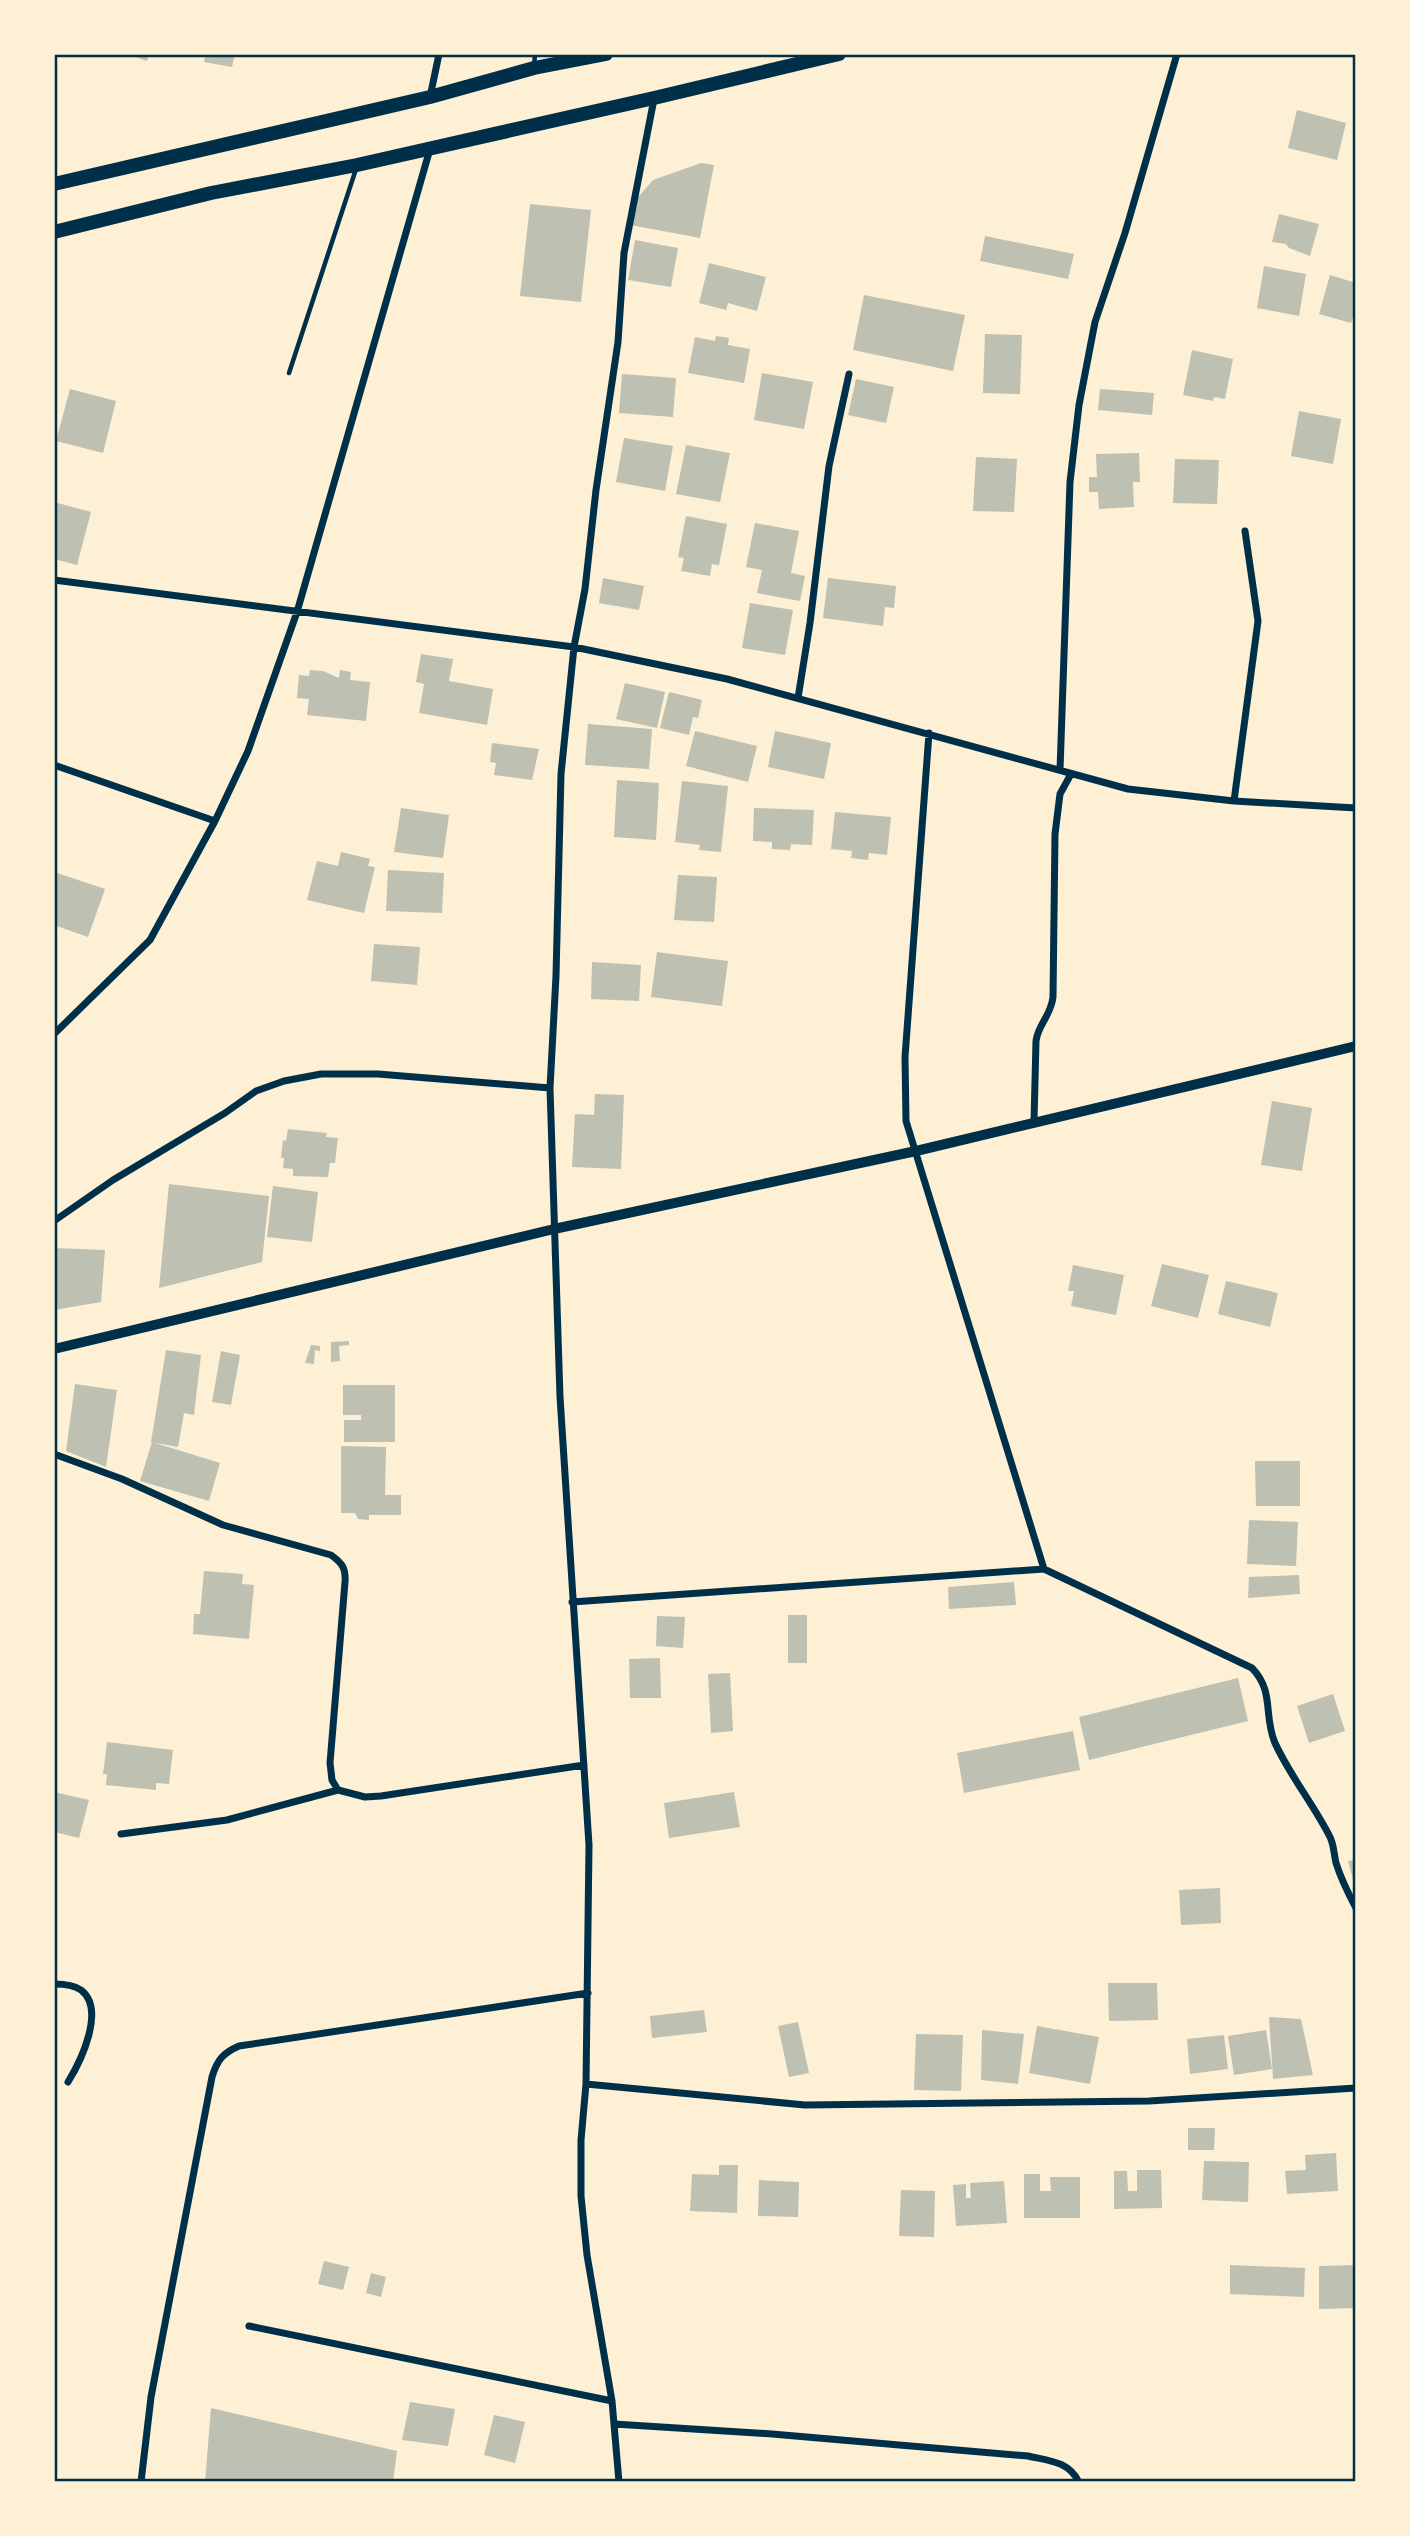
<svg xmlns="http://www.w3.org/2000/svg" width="1410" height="2536" font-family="'Varela Round',sans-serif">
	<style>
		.building { fill: #bec0b2 }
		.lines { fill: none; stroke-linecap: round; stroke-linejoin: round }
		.service { stroke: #003049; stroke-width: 4.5 }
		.minor { stroke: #003049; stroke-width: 7 }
		.tertiary { stroke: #003049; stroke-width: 10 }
		.trunk { stroke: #003049; stroke-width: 14 }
		.neatline { fill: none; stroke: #003049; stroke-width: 2.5 }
	</style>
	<rect width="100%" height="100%" fill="#fdf0d5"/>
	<path class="building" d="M126 54H149L147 61Z
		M206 54H235L232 67 204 62Z
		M1297 110 1346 123 1337 160 1288 148Z
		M701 163 714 165 700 238 630 225 634 202 653 180Z
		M530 204 591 210 581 302 520 296Z
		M1279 214 1319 224 1310 256 1289 248 1286 244 1272 242Z
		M985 236 1074 254 1068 279 980 261Z
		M635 240 678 248 671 287 628 280Z
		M709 263 766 277 757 311 728 303 726 310 699 303Z
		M1264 266 1306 274 1299 316 1257 308Z
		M1330 275 1356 283V308L1351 323 1319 314Z
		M864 295 965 315 953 371 853 350Z
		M985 334 1022 335 1020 394 983 393Z
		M716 336 729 338 728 345 750 349 744 383 688 373 695 337 715 341Z
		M1192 350 1233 359 1225 399 1214 397 1213 401 1183 395Z
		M762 373 813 382 804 429 754 420Z
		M622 374 676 378 673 417 619 413Z
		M856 379 894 387 886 423 848 415Z
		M70 389 116 401 103 453 56 441Z
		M1100 389 1154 393 1152 415 1098 410Z
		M1299 411 1341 419 1333 464 1291 456Z
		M624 438 673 446 665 491 616 482Z
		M686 445 730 453 720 502 676 494Z
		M1139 453 1140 482H1133L1134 507 1099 509 1098 492H1089V477H1097L1096 454Z
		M976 457 1017 459 1014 512 973 511Z
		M1175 459 1219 460 1217 504 1173 503Z
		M54 502 91 512 77 565 54 559Z
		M686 516 727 524 719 565 712 564 710 576 681 571 684 558 678 557Z
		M755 523 799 531 791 573 805 576 800 601 757 593 762 570 746 567Z
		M603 578 644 586 639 610 599 603Z
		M828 578 896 586 894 608 885 607 883 626 823 618Z
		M750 603 793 610 785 655 742 648Z
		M421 654 453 659 449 681 493 689 487 725 419 713 424 684 416 682Z
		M310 670 323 671 339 678 340 670 351 672 350 680 370 682 366 721 307 715 309 699 297 698 299 675 309 676Z
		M625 683 665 692 657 728 616 719Z
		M669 692 702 700 698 718 693 717 689 735 660 728Z
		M588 724 652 729 649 769 585 765Z
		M695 731 757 746 748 782 686 766Z
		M775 731 831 743 824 779 768 767Z
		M492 743 539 749 532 780 494 775 496 763 490 762Z
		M617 780 659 783 656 840 614 837Z
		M682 781 728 786 721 852 699 850 700 845 675 842Z
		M401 808 449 815 443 858 394 852Z
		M754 808 814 810 812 845 791 844 790 850 772 849V842L753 841Z
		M835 812 891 817 887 855 869 853 868 860 851 858 852 851 831 849Z
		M341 852 370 859 368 866 375 867 364 913 307 900 317 861 338 866Z
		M388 870 444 873 442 913 386 911Z
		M57 873 105 889 88 937 54 925V882Z
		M678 875 717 877 714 922 674 920Z
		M374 944 420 947 417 985 371 981Z
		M657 952 728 961 722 1006 651 997Z
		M592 962 641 965 639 1001 591 999Z
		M595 1094 624 1095 621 1169 572 1167 575 1114 594 1115Z
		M1272 1101 1312 1108 1302 1171 1261 1165Z
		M288 1129 327 1133 326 1137 338 1138 335 1163H330L328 1177 293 1176V1169L283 1168 284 1158H281L283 1140 286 1141Z
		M169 1184 269 1196 262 1262 159 1288Z
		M273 1186 318 1192 312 1242 267 1237Z
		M54 1248 105 1250 101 1302 54 1310Z
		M1162 1264 1209 1275 1198 1318 1151 1306Z
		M1073 1265 1124 1275 1116 1315 1071 1306 1074 1291H1068Z
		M1226 1281 1278 1293 1270 1327 1218 1314Z
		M349 1341V1345L339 1346 340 1361 331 1362V1342Z
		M311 1345 320 1346V1351L315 1350 314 1364 305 1363Z
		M166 1350 201 1355 194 1415 184 1413 178 1447 151 1442Z
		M221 1351 240 1355 231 1405 212 1402Z
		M75 1384 117 1390 106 1467 66 1451Z
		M343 1385H395V1442H344V1420H361V1415H343Z
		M152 1442 220 1463 209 1501 140 1481Z
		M341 1446 386 1447 385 1495H401V1515H369V1520L358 1519 355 1513H341Z
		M1255 1461H1300V1506H1256Z
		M1249 1520 1298 1522 1296 1566 1247 1564Z
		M204 1571 243 1574 242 1584 254 1585 249 1639 193 1634 194 1614H200Z
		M1299 1575 1300 1594 1248 1598 1249 1577Z
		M1014 1582 1016 1605 949 1609 948 1587Z
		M788 1615H807V1663H788Z
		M657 1616 685 1617 683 1648 656 1646Z
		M660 1658 661 1698H630L629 1659Z
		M730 1673 733 1731 711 1733 708 1674Z
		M1238 1678 1248 1721 1089 1760 1079 1717Z
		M1333 1694 1345 1731 1309 1743 1297 1706Z
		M1073 1731 1080 1770 964 1793 957 1753Z
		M107 1742 173 1750 169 1784 156 1783V1790L106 1785 107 1774H103Z
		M54 1792 89 1800 79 1838 54 1832Z
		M734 1792 740 1827 669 1838 664 1803Z
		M1356 1860V1886H1355L1348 1861Z
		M1220 1888 1221 1923 1181 1925 1179 1890Z
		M1108 1983H1157L1158 2020 1109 2021Z
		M704 2010 707 2032 652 2038 650 2016Z
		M1269 2017 1301 2019 1313 2075 1273 2079Z
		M798 2022 809 2073 789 2077 778 2026Z
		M1037 2026 1099 2037 1090 2084 1029 2073Z
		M982 2030 1024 2034 1018 2084 981 2080Z
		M1266 2030 1272 2069 1234 2075 1228 2036Z
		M916 2034 963 2035 961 2091 914 2090Z
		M1224 2035 1228 2069 1190 2074 1187 2039Z
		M1188 2128H1215L1214 2150H1188Z
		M1336 2153 1338 2191 1287 2194 1285 2171 1306 2170 1305 2155Z
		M1204 2161 1249 2162 1248 2202 1202 2200Z
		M719 2165H738L737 2213 690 2211 692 2174 719 2175Z
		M1137 2170H1161L1162 2208 1114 2209V2171H1127L1128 2191H1137Z
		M1024 2174H1040V2191H1051L1050 2177H1080V2218H1024Z
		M759 2180 799 2182 798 2217 758 2216Z
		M1004 2181 1007 2223 956 2226 953 2185 966 2184V2198H971L970 2183Z
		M901 2190 935 2191 934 2237 899 2236Z
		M324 2261 349 2267 343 2290 318 2284Z
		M1230 2265 1305 2268 1304 2297 1230 2294Z
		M1356 2265V2308L1319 2309V2266Z
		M371 2273 386 2277 381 2297 366 2293Z
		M410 2402 455 2409 448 2446 402 2440Z
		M211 2408 397 2451 393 2482H205Z
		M494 2415 525 2422 515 2463 484 2455Z"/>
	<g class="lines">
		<path class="service" d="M534 67 535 54
			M289 373 356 169"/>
		<path class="minor" d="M430 97 439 54
			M54 580 574 647 727 679 1128 789 1234 801 1356 808
			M798 698 810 623 829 466 849 374
			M929 733 905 1057 906 1121 1044 1569
			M54 765 215 821
			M1060 770 1070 482 1079 405 1095 322 1125 233 1177 54
			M1234 801 1258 621 1245 531
			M54 1034 150 940 215 821 248 751 297 612 430 149
			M1034 1121 1036 1041C1038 1024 1051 1016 1053 997L1055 834 1060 794 1071 774
			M54 1221 113 1180 225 1113 256 1091 284 1081 321 1074H378L550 1088
			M54 1454 122 1479 223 1525 331 1555C342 1563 346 1568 345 1582L330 1763 332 1780 338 1790 365 1797 381 1796 584 1765
			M572 1602 1044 1569 1252 1668C1275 1692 1263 1715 1275 1743 1290 1776 1314 1805 1330 1837 1334 1845 1334 1855 1336 1863 1341 1879 1348 1893 1356 1908
			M121 1834 227 1820 338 1790
			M54 1984C63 1984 74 1985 81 1990 106 2009 81 2061 68 2082
			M586 2084 805 2105 1149 2101 1356 2088
			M249 2326 612 2401
			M614 2424 772 2434 1028 2456C1050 2461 1068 2461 1079 2482
			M141 2482 151 2397 212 2077C217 2060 223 2053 239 2046L588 1993
			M619 2482 612 2401 587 2255 581 2196V2140L586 2084 589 1845 560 1397 550 1088 556 976 561 774 574 647 585 589 596 490 618 342 624 253 654 99"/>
		<path class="tertiary" d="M54 1349 554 1229 916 1151 1356 1046"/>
		<path class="trunk" d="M54 184 430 97 534 68 606 54
			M54 232 211 193 357 165 654 98 839 54"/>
	</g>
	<rect width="1410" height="2536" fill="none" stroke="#fdf0d5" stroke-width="112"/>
	<rect x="56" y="56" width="1298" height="2424" class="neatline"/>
</svg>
